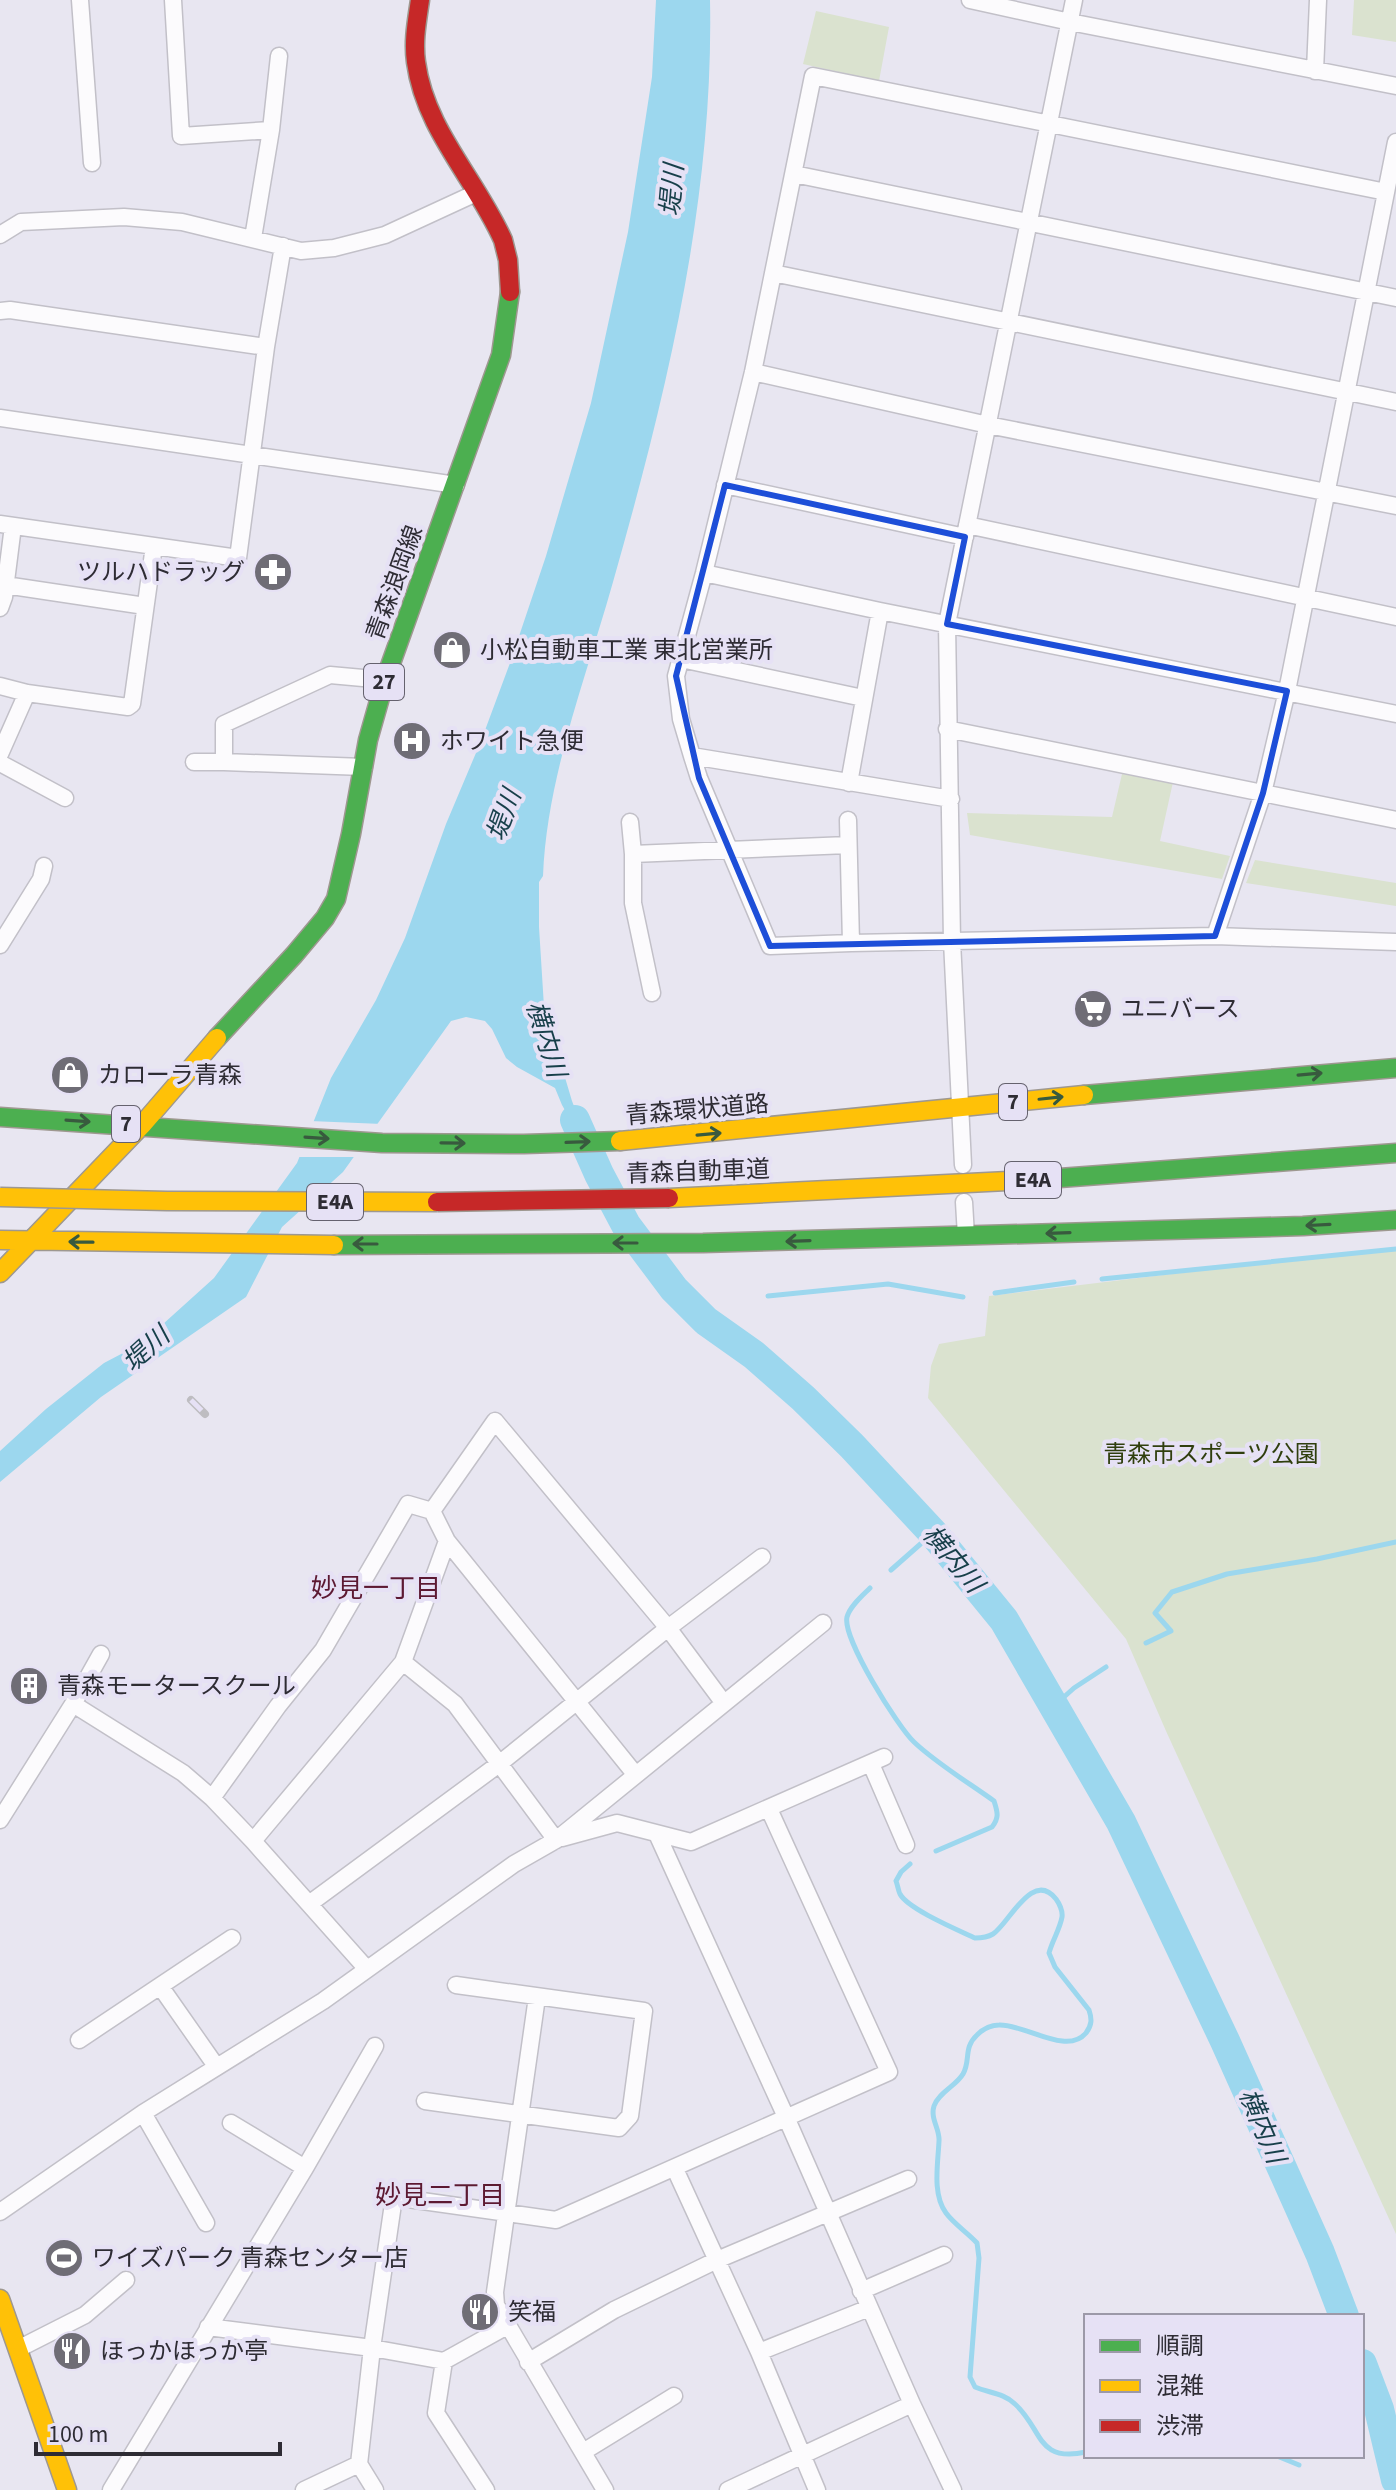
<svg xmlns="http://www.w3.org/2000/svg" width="1396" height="2490" font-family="'Source Sans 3','Noto Sans JP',sans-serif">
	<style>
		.green { fill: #dae2cf }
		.water { fill: #9cd7ee }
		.pier { fill: #e8e6f1 }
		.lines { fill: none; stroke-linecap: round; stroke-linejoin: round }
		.stream { stroke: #9cd7ee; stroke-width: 5 }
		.river { stroke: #9cd7ee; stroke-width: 30 }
		.street-casing { stroke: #c2c0c8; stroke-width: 19 }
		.fast-casing { stroke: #9e9890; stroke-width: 21 }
		.slow-casing { stroke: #9e9890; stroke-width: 21 }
		.jam-casing { stroke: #9e9890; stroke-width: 21 }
		.street { stroke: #fcfbfd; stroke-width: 16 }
		.fast { stroke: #4caf50; stroke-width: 18 }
		.slow { stroke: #ffc107; stroke-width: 18 }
		.jam { stroke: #c62828; stroke-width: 18 }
		.rail-casing { stroke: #bebdc1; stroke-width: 8 }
		.rail { stroke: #e6e1f5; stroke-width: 5; stroke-dasharray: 15; stroke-linecap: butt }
		.slow-bridge-casing { stroke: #9e9890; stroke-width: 21; stroke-linecap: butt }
		.jam-bridge-casing { stroke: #9e9890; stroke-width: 21; stroke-linecap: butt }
		.slow-bridge { stroke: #ffc107; stroke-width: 18 }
		.jam-bridge { stroke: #c62828; stroke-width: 18 }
		.oneway { stroke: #385a3e }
		.marked { fill: none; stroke: #1d4ed8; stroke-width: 6; stroke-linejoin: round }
		.labels { text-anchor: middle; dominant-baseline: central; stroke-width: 8; stroke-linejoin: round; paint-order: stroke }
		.shield { fill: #e6e1f5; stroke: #65626e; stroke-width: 2 }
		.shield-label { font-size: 22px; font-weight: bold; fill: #2e2c34 }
		.poi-label { font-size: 24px; fill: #2e2c34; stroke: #e6e1f5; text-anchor: start }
		.street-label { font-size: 24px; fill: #2e2c34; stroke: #e6e1f5 }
		.park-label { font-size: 24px; fill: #303f0e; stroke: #e6e1f5 }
		.water-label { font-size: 26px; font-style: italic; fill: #173f4a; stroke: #e6e1f5 }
		.neighbourhood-label { font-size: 26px; fill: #5c1932; stroke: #e6e1f5 }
	</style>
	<rect width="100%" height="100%" fill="#e8e6f1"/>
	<path class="green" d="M1354 0H1396V42L1352 35Z
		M816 11 889 27 879 81 803 64Z
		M1122 774 1173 782 1160 841 1230 856 1222 879 970 835 967 813 1112 817Z
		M1255 860 1396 883V906L1246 883Z
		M1396 1247V2234L1166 1731 1126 1639 928 1398 931 1366 939 1344 985 1336 989 1296Z"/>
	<path class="water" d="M656 0H710C714 199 667 392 613 582 586 678 547 776 543 876L539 882V927L544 1007 572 1101 597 1166 562 1105 555 1088 517 1067 506 1058 492 1029 485 1021 466 1017 451 1021 343 1172 282 1227 246 1297 101 1397 0 1482V1451L46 1409 104 1363 142 1343 214 1278 297 1163 331 1078 376 1000 405 938 446 824 481 741 510 663 546 556 591 403 628 232 652 77Z"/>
	<path class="pier" d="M310 1121 382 1124 359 1157H295Z"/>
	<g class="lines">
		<path class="stream" d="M1102 1279 1396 1249
			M995 1293 1074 1282
			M768 1296 888 1284 963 1297
			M683 1298H697
			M891 1570 933 1533
			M870 1588C862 1596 850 1606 847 1617 842 1638 898 1727 914 1742 936 1763 969 1783 994 1801 998 1813 999 1818 992 1827L936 1851
			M1146 1643 1171 1631 1155 1613 1172 1592 1227 1574 1317 1559 1396 1542
			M1055 1705 1074 1688 1106 1667
			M910 1864 901 1872 896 1881C897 1883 899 1893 900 1894 908 1909 958 1930 975 1938 981 1938 988 1937 993 1934 1009 1924 1032 1869 1056 1899 1059 1903 1063 1911 1062 1917 1060 1929 1052 1941 1049 1953L1055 1967 1089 2010C1092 2019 1092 2025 1086 2033 1067 2056 1025 2024 999 2025 991 2025 983 2029 977 2035 963 2048 971 2060 963 2074 956 2086 939 2092 934 2106 930 2119 940 2129 939 2141 938 2164 932 2194 946 2213 954 2224 968 2233 977 2243L979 2258 970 2377 975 2387C989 2393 1004 2393 1015 2404 1043 2429 1036 2463 1086 2452
			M1277 2456 1299 2465"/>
		<path class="river" d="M575 1120 599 1174 626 1225 674 1289 706 1321 754 1355 803 1398 852 1446 933 1533 1004 1620 1121 1822 1225 2041 1320 2253 1344 2316
			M1362 2364 1379 2409 1396 2480"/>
		<g class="street-casing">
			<path id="street" d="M80 0 92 163
				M173 0 181 136 271 130 253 238
				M970 0 1070 22 1396 86
				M1315 71 1318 0
				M271 130 279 56
				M794 174 1396 298
				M0 235 21 222 124 217 182 222 301 251 334 248 385 235 476 193
				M773 273 1396 402
				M0 311 10 310 266 347
				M753 372 988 425 1396 506
				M0 418 456 485
				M725 485 965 537
				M0 524 238 558 266 347 283 246
				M967 525 1396 617
				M704 573 880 611 1396 714
				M5 585 145 606
				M0 608 4 597 13 526
				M681 659 863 698
				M0 686 27 693 128 707 132 704 154 546
				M947 729 1396 820
				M0 754 27 693
				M692 756 699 778 770 946 851 943
				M194 762H224
				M0 763 65 798
				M364 767 224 762V724L330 675 385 680
				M849 783 880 611
				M951 799 692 756 681 719 676 676 704 573 753 372 813 76 1386 192
				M848 820 851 943 1215 936 1396 942
				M630 822 633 854
				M1215 936 1263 793 1287 691 1396 142
				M0 945 41 879 44 866
				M652 993 633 903V854L848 845
				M963 1165 952 941 947 624 1074 0
				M964 1202 966 1236
				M447 1541 635 1774
				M403 1662 455 1704 556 1840
				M73 1704 183 1773 212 1798 253 1841 366 1968
				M871 1764 906 1845
				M212 1798 278 1706 323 1650 408 1504 432 1511
				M0 1820 73 1704 101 1654
				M657 1834 786 2117 912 2404 953 2490
				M562 1838 617 1823 691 1842 884 1757
				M253 1841 403 1662 447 1541 432 1511 495 1421 668 1628 723 1702
				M309 1904 499 1764 668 1628 762 1557
				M160 1986 232 1938
				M537 1997 495 2292 496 2305 605 2490
				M79 2040 160 1986 216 2066
				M425 2101 619 2128 630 2116 644 2011 456 1985
				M143 2113 206 2223
				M231 2123 305 2168
				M675 2169 759 2352 817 2490
				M0 2212 143 2113 323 2001 514 1864 556 1840 823 1623
				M861 2291 944 2255
				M208 2327 372 2348 444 2361 507 2326
				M18 2349 85 2315 126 2280
				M759 2352 869 2308
				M444 2361 436 2413 486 2490
				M528 2362 614 2310 717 2260 908 2179
				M583 2452 674 2396
				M111 2490 305 2168 375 2046
				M304 2490 359 2464
				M375 2490 359 2464 372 2348 394 2197 556 2220 889 2072 769 1809
				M728 2490 912 2404"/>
		</g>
		<g class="fast-casing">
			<path id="fast" d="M217 1038 294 955 325 918 336 899 351 834 368 740 385 680 501 355 510 292
				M1084 1095 1396 1068
				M0 1117 382 1143 524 1144 620 1141
				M1046 1179 1396 1153
				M334 1245 703 1243 1303 1226 1396 1220"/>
		</g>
		<g class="slow-casing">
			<path id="slow" d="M620 1141 1084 1095
				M669 1198 1046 1179
				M0 1240 334 1245
				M0 1273 142 1125 217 1038
				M0 2299 67 2490"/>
		</g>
		<g class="jam-casing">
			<path id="jam" d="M420 0C417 21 413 41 416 62 425 130 476 179 503 240L508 260 510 292"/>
		</g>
		<use href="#street" class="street"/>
		<use href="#fast" class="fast"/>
		<use href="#slow" class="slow"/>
		<use href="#jam" class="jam"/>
		<g class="rail-casing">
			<path id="rail" d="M191 1400 205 1414"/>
		</g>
		<use href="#rail" class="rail"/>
		<g class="slow-bridge-casing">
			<path id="slow-bridge" d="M0 1197 167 1201 437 1202"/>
		</g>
		<g class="jam-bridge-casing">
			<path id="jam-bridge" d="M437 1202 669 1198"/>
		</g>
		<use href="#slow-bridge" class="slow-bridge"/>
		<use href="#jam-bridge" class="jam-bridge"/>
	</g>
	<defs><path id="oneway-shaft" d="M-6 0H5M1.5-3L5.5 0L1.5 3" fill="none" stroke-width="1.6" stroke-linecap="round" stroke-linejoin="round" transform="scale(2)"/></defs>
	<g class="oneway">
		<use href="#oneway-shaft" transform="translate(1310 1074) rotate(-5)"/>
		<use href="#oneway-shaft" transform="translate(1051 1098) rotate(-6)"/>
		<use href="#oneway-shaft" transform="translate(78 1121) rotate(4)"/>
		<use href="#oneway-shaft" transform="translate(709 1134) rotate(-5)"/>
		<use href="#oneway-shaft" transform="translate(317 1138) rotate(4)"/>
		<use href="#oneway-shaft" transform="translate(578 1142) rotate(-2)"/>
		<use href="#oneway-shaft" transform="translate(453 1143) rotate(1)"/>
		<use href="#oneway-shaft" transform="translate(1318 1225) rotate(177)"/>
		<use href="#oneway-shaft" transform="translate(1058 1233) rotate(178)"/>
		<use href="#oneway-shaft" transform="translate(798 1241) rotate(178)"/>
		<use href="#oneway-shaft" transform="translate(81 1242) rotate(-179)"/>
		<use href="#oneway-shaft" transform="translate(625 1243) rotate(-180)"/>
		<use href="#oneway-shaft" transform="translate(365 1244) rotate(180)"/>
	</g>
	<path class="marked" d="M725 485 965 537 947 624 1287 691 1263 793 1215 936 770 946 699 778 676 676Z"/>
	<defs>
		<g id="pharmacy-disc" transform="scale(2)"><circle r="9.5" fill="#6f6d76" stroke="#e6e1f5"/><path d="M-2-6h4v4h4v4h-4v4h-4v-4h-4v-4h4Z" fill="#fff"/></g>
		<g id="shop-disc" transform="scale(2)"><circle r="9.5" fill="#6f6d76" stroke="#e6e1f5"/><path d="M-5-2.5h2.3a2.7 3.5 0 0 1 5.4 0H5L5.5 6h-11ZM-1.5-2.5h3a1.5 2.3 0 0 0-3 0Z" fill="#fff"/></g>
		<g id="hospital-disc" transform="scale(2)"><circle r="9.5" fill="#6f6d76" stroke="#e6e1f5"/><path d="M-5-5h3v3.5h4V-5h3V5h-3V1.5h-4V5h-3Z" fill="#fff"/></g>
		<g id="supermarket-disc" transform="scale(2)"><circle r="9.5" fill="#6f6d76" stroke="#e6e1f5"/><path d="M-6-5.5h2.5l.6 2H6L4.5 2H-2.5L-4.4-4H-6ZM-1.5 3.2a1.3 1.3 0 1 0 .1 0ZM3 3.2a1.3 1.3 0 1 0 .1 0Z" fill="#fff"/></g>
		<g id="building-disc" transform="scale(2)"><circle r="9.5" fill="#6f6d76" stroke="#e6e1f5"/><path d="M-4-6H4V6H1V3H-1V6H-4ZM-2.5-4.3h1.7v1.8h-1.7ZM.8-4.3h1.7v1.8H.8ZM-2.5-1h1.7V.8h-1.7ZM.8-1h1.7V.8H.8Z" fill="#fff"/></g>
		<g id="stadium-disc" transform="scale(2)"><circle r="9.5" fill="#6f6d76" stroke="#e6e1f5"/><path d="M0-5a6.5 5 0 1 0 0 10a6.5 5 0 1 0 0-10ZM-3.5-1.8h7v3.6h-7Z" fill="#fff"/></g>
		<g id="restaurant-disc" transform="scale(2)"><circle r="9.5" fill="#6f6d76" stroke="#e6e1f5"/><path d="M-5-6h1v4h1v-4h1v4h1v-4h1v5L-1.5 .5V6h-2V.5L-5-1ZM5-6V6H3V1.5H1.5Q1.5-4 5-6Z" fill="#fff"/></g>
	</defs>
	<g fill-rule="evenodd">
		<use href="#pharmacy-disc" x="273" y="572"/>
		<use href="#shop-disc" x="452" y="650"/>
		<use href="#hospital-disc" x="412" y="741"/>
		<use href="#supermarket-disc" x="1093" y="1009"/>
		<use href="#shop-disc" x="70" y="1075"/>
		<use href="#building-disc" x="29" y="1686"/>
		<use href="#stadium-disc" x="64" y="2258"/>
		<use href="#restaurant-disc" x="480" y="2312"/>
		<use href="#restaurant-disc" x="72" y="2351"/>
	</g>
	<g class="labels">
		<g class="shield">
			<rect x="364" y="664" width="40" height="36" rx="6"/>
			<rect x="999" y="1084" width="28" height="36" rx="6"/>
			<rect x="112" y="1106" width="28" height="36" rx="6"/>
			<rect x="1005" y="1162" width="56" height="36" rx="6"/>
			<rect x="307" y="1184" width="56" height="36" rx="6"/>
		</g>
		<g class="shield-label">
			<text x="384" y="682">27</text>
			<text x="1013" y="1102">7</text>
			<text x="126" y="1124">7</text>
			<text x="1033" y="1180">E4A</text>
			<text x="335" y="1202">E4A</text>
		</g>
		<g class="poi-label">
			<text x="245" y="572" text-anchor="end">ツルハドラッグ</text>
			<text x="480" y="650">小松自動車工業 東北営業所</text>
			<text x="440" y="741">ホワイト急便</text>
			<text x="1121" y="1009">ユニバース</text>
			<text x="98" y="1075">カローラ青森</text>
			<text x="57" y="1686">青森モータースクール</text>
			<text x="92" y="2258">ワイズパーク 青森センター店</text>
			<text x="508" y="2312">笑福</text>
			<text x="100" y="2351">ほっかほっか亭</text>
		</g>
		<g class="street-label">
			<text transform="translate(395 583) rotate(-70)">青森浪岡線</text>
			<text transform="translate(697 1110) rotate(-5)">青森環状道路</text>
			<text transform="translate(698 1172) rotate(-2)">青森自動車道</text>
		</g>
		<g class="park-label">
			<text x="1211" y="1454">青森市スポーツ公園</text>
		</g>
		<g class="water-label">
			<text transform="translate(672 190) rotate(-85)">堤川</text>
			<text transform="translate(504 815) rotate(-70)">堤川</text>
			<text transform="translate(546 1039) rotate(73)">横内川</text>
			<text transform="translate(146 1349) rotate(-42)">堤川</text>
			<text transform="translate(953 1559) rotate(50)">横内川</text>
			<text transform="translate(1262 2126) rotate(67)">横内川</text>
		</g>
		<g class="neighbourhood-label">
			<text x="376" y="1588">妙見一丁目</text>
			<text x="440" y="2195">妙見二丁目</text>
		</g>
	</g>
	<rect x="1084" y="2314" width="280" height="144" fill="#e6e1f5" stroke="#9c99a8" stroke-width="2"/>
	<rect x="1100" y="2340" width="40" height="12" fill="#4caf50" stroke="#9c99a8" stroke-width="2"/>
	<text x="1156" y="2354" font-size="24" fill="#2e2c34">順調</text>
	<rect x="1100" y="2380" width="40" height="12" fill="#ffc107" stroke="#9c99a8" stroke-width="2"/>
	<text x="1156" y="2394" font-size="24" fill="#2e2c34">混雑</text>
	<rect x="1100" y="2420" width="40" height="12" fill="#c62828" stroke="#9c99a8" stroke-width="2"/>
	<text x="1156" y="2434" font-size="24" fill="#2e2c34">渋滞</text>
	<path d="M36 2442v12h244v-12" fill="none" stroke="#2e2c34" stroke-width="4"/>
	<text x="48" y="2442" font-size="24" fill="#2e2c34" stroke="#e6e1f5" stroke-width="6" paint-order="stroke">100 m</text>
</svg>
